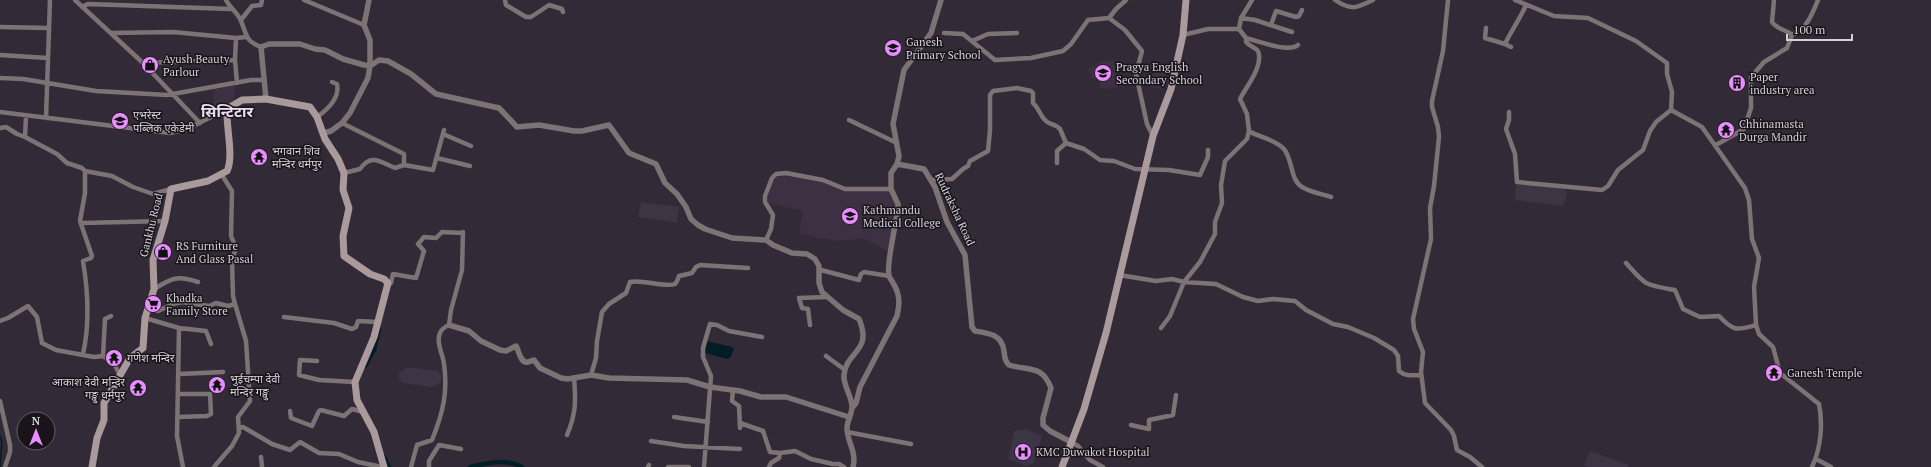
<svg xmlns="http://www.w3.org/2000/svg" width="1931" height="467" font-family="'PT Serif','Noto Sans Devanagari',serif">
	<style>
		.built { fill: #3d3043 }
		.industrial { fill: #3d3444 }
		.medical { fill: #3b3545 }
		.water { fill: #011e25 }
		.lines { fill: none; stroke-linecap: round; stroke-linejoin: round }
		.stream { stroke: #011e25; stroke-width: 1.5 }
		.canal { stroke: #011e25; stroke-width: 4.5 }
		.minor { stroke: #7d7374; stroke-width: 4.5 }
		.tertiary { stroke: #7d7374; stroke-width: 5.5 }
		.secondary { stroke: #aa9a9c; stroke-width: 7 }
		.labels { text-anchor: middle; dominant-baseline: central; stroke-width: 3; stroke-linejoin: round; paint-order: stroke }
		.poi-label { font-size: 11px; fill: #d6d0d9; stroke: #18141a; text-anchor: start }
		.street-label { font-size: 11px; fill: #d6d0d9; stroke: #18141a }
		.district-label { font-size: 15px; font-weight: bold; fill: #eadff0; stroke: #18141a }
	</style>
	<rect width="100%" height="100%" fill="#332a37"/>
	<path class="built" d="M888 41 903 43 902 54 884 52V44Z
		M1114 60 1117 88 1100 89V78L1092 79 1088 69 1100 62Z
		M1158 70 1164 71 1170 82 1160 90 1157 87 1154 89 1148 79Z
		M235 86 234 106 214 113V89Z
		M776 174 823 180 836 186 891 189 897 202 891 253 863 238 839 241 817 238 799 233 803 211 768 203V190Z"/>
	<path class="industrial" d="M1520 183 1565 189V191H1567L1566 201H1564L1563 206 1515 200 1516 185H1519Z
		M641 202 679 207 677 223 638 217Z
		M407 367 437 371 441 375V382L433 387 403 383 399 379V373Z
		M1590 451 1629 465 1628 467H1589L1584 465Z"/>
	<path class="medical" d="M1027 429 1042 436 1034 463 1026 466 1008 459 1014 431Z"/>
	<path class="water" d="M707 341 732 347 734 349 730 358 727 359 705 353Z"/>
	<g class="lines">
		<path class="stream" d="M0 436 2 442 0 467"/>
		<path class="canal" d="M365 366 374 350 379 329
			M384 457 389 467
			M470 467C488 463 505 458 522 467"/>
		<path class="minor" d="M75 0 143 63 200 123
			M226 0C230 8 238 13 241 21 247 35 245 41 261 47
			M304 0 364 25
			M505 0 506 5 526 17H531L549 5 562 9 563 12
			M1335 0C1351 11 1357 8 1373 0
			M1448 0 1443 51 1432 101V107L1438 127 1439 137 1434 186 1430 208 1431 239 1413 319 1414 329 1423 352 1421 372 1425 403 1451 430 1454 436 1457 450 1470 457 1482 467
			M1774 0 1772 22C1776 29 1787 30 1792 35
			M82 7 88 4 231 9
			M1109 18 1116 9 1126 0
			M1241 18 1255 20 1292 32
			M241 20 252 6 261 5 262 0
			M1271 25 1276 11 1296 17 1299 16 1302 10
			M0 27 49 28
			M1486 28 1485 38 1505 44
			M1239 29 1241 18 1252 0
			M111 33 173 32 236 38 246 37
			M944 33 963 34 995 60 1031 58 1063 51 1071 44 1088 20 1109 18 1125 30 1142 51 1136 74 1147 124 1153 136
			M236 38 235 60 237 83
			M1246 38C1258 41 1288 53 1298 45
			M972 41 988 34 1017 33
			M1511 47 1505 44C1511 31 1520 19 1526 5
			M0 55 48 58
			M143 63 235 60
			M0 78 23 79 96 91 167 95 251 80H264
			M1671 110 1702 127 1745 188 1749 200 1752 239 1759 258 1754 287 1756 325 1759 334 1773 347 1780 373 1819 404C1823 424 1821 448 1812 467
			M0 112 170 133 187 129 227 109
			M1509 112V120L1506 129 1515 154 1517 182 1602 190 1608 186 1618 170 1643 150 1650 131 1656 122 1671 110 1672 92 1667 74V63L1636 41 1588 18 1554 16 1515 0
			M26 116 25 137 57 154 67 163 82 168 85 171 112 176 133 187 153 194 171 189
			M317 117C327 110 340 98 337 84L332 82
			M46 118 50 0
			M849 120 897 143
			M342 123 404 154V165L433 170 444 130
			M0 128 6 127 17 134 25 137
			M1249 131C1260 138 1275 139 1284 149 1293 160 1290 180 1302 187 1310 192 1322 194 1331 197
			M443 134 471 146
			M1716 145 1744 129 1751 108V77L1764 62 1787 48 1792 35C1806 31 1813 12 1818 0
			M437 158 470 166
			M1057 163V151L1066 143
			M344 173 360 169C371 153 381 162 395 168L404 165
			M930 180 952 179 963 169 968 166 970 161 988 151 990 130V95L993 91 1017 88 1031 91 1033 93V103C1040 109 1039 115 1046 121 1050 125 1056 124 1060 129L1066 143 1084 149 1100 160 1114 161 1135 169 1169 170 1200 175 1208 157V150
			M82 223 165 221
			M766 240 771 229 773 215 765 202V196L772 178 776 174 786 173 823 180 845 189H891
			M1626 263C1646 286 1645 285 1675 290L1683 309 1700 317 1719 316C1734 332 1737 330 1756 325
			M821 270 859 280 861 274 864 272 889 276
			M1119 275 1156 281 1172 279 1184 282 1216 284 1243 297 1258 301 1273 299 1295 301 1306 310 1333 324 1348 327 1374 338 1394 350 1398 356 1399 371C1406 377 1413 375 1421 375
			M388 285 391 283 393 274 416 278 424 251 418 244 424 237 436 238 442 232 463 233
			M154 289C172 278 177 275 198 282
			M147 308 158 311 173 304 182 302 209 306 216 303 228 306 235 304 233 296 232 260 236 248 231 236 232 191 222 175
			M284 317 334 323 352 329 356 327 358 321 377 322
			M145 318 179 328 177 436 183 467
			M0 321 8 318 28 306 37 317 42 343 56 350 94 357 103 356 113 362 120 375
			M810 325 808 309 802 308 799 298 827 297
			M179 328 206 331 211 344
			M1161 328 1170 316 1184 282 1200 262 1215 234V222L1222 203 1221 185 1225 161 1247 139 1249 131 1247 114 1240 99C1246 87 1264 66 1258 51 1255 47 1249 46 1246 42V38L1239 29H1208L1183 35
			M83 354C90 323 88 291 83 261L91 258 92 256 80 221 85 193V171
			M103 356 105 319 111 316
			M826 356 845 370
			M317 361 300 360 299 375 319 380 355 382
			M179 374 223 372
			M591 375 596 358 597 341 602 312 609 304 626 293 630 282C641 279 667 288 675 284 677 282 678 279 679 276L692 273 696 267 700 265 748 268
			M733 390 732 401 739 406 740 428
			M0 401 10 445V452L5 467
			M290 411 291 418 312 426 319 411 321 410 344 416 352 409 363 412
			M178 417 207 416 211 414 210 394H179
			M674 417 708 422
			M740 423 763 431 770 452 780 453 795 451 811 459 833 464H839L844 467
			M1131 425 1149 429V420L1173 415 1176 395
			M239 428 243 427 272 444 290 450 300 442 319 453 339 454 358 462 382 467
			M847 432 911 444
			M567 435C576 414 576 401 574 378
			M651 441 684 446 740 449
			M1071 442 1078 446 1090 460 1103 467
			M261 457 262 467
			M1816 459 1831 467
			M214 467 232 446 239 433 238 417 250 401 246 341 235 304
			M411 467 417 445 432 440C443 413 448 392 444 364 443 355 437 345 439 336 440 331 444 327 449 325L451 310 462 270 463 232
			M429 467V461L439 445 461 449
			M648 467 649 465
			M668 467H689
			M704 467 711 376 703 357V348L710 324 717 325 729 331 762 337
			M769 467 771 463 779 458 780 453"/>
		<path class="tertiary" d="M266 99 261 47 269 44H300L315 49 325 50 343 59 364 65 370 66 379 60 388 61 411 74 436 94 499 108 517 127 539 125 574 131H582L609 125 629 153 656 164 665 183 677 194 686 207 691 219 698 225 705 229 732 238 766 240 773 245 792 253 807 254 815 259 819 266V283L822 292 843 310 859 319C873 352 846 351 844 375 843 386 852 396 852 407 852 414 847 421 847 428 847 442 857 452 853 467
			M324 133 331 131 342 123 350 113 368 78 370 66V40L364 25 369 0
			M897 164 924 169 935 187 947 222 965 255 972 327 975 331C988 333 1002 334 1004 351 1005 357 1004 360 1009 365 1028 371 1042 364 1051 388L1043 418V425L1050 431 1071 442
			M449 325 469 331 481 341 500 350 506 351 516 346C519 350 520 364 528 362 530 362 531 360 534 360L540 368 561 378 568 379 591 375 609 378 687 380 710 387 740 391 761 397H786L849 417
			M852 408 856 403 860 387 897 316C900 304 900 294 893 283 892 280 889 278 889 275 886 265 896 223 898 210V204L891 189V173L897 164 899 156 893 124 904 70 931 33 941 0"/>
		<path class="secondary" d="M92 467 97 438 104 420V403L130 358 143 348 145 318 154 289 153 260 165 221 171 189 208 181 227 171C234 157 226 127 227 109L242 100 266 99 310 107 317 117 325 139 338 159 344 173 343 190 349 208 343 236 344 256 370 274 384 279 388 283 374 337 355 382 357 400 374 432 384 467
			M1062 467 1084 409 1106 333 1153 136 1171 89 1183 35 1186 0"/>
	</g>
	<defs>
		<g id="school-disc" transform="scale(0.9)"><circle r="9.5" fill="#e88eff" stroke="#18141a"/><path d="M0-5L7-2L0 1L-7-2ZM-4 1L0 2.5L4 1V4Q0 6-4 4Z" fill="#111"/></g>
		<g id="shop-disc" transform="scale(0.9)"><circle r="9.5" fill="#e88eff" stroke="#18141a"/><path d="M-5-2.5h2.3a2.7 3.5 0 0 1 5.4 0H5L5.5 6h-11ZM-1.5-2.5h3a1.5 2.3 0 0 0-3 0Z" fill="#111"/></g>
		<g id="building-disc" transform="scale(0.9)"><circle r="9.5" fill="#e88eff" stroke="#18141a"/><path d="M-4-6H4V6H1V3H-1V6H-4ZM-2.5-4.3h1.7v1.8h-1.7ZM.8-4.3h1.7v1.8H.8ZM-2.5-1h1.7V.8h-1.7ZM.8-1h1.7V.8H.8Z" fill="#111"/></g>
		<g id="temple-disc" transform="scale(0.9)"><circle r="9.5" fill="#e88eff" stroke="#18141a"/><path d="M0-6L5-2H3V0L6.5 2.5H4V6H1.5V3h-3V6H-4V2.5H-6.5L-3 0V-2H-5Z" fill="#111"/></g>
		<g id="university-disc" transform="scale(0.9)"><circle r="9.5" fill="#e88eff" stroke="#18141a"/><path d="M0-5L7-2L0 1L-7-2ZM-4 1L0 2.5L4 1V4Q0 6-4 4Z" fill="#111"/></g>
		<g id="supermarket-disc" transform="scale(0.9)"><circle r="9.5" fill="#e88eff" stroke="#18141a"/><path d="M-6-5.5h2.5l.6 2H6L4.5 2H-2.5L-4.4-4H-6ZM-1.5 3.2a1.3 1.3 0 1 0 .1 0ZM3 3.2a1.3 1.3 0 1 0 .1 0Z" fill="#111"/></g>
		<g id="hospital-disc" transform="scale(0.9)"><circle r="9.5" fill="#e88eff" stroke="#18141a"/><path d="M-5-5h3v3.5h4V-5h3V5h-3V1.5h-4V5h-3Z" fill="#111"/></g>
	</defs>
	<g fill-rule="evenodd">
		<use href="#school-disc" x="893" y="48"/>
		<use href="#shop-disc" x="150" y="65"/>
		<use href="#school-disc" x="1103" y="73"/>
		<use href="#building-disc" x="1737" y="83"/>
		<use href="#school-disc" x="120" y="121"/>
		<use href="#temple-disc" x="1726" y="130"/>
		<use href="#temple-disc" x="259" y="157"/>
		<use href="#university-disc" x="850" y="216"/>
		<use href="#shop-disc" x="163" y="252"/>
		<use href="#supermarket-disc" x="153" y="304"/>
		<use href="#temple-disc" x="114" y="358"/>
		<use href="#temple-disc" x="1774" y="373"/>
		<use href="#temple-disc" x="217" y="385"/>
		<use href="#temple-disc" x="138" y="388"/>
		<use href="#hospital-disc" x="1023" y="452"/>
	</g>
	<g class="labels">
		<g class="poi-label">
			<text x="906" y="42">Ganesh<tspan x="906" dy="13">Primary School</tspan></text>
			<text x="163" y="59">Ayush Beauty<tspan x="163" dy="13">Parlour</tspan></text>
			<text x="1116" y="67">Pragya English<tspan x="1116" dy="13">Secondary School</tspan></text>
			<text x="1750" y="77">Paper<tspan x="1750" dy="13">industry area</tspan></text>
			<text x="133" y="115">एभरेस्ट<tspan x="133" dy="13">पब्लिक एकेडेमी</tspan></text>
			<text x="1739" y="124">Chhinamasta<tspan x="1739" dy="13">Durga Mandir</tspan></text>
			<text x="272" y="151">भगवान शिव<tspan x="272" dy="13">मन्दिर धर्मपुर</tspan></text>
			<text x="863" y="210">Kathmandu<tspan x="863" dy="13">Medical College</tspan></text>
			<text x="176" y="246">RS Furniture<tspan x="176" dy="13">And Glass Pasal</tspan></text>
			<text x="166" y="298">Khadka<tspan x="166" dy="13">Family Store</tspan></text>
			<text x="127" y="358">गणेश मन्दिर</text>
			<text x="1787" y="373">Ganesh Temple</text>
			<text x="230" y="379">भुईचम्पा देवी<tspan x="230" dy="13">मन्दिर गङ्खु</tspan></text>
			<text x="125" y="382" text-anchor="end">आकाश देवी मन्दिर<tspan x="125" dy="13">गङ्खु धर्मपुर</tspan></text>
			<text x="1036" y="452">KMC Duwakot Hospital</text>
		</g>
		<g class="street-label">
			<text transform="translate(955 209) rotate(65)">Rudraksha Road</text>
			<text transform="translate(151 225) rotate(-76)">Gankhu Road</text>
		</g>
		<g class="district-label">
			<text x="227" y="111">सिन्टिटार</text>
		</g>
	</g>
	<g transform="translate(36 431)"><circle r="19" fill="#18141a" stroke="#645f66"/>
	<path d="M0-3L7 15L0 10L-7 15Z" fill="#e88eff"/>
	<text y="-6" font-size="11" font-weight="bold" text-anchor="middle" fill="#d6d0d9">N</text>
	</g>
	<path d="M1787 34v6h65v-6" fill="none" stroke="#d6d0d9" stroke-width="2"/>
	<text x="1793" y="34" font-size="12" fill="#d6d0d9" stroke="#18141a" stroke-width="3" paint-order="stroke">100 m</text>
</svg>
